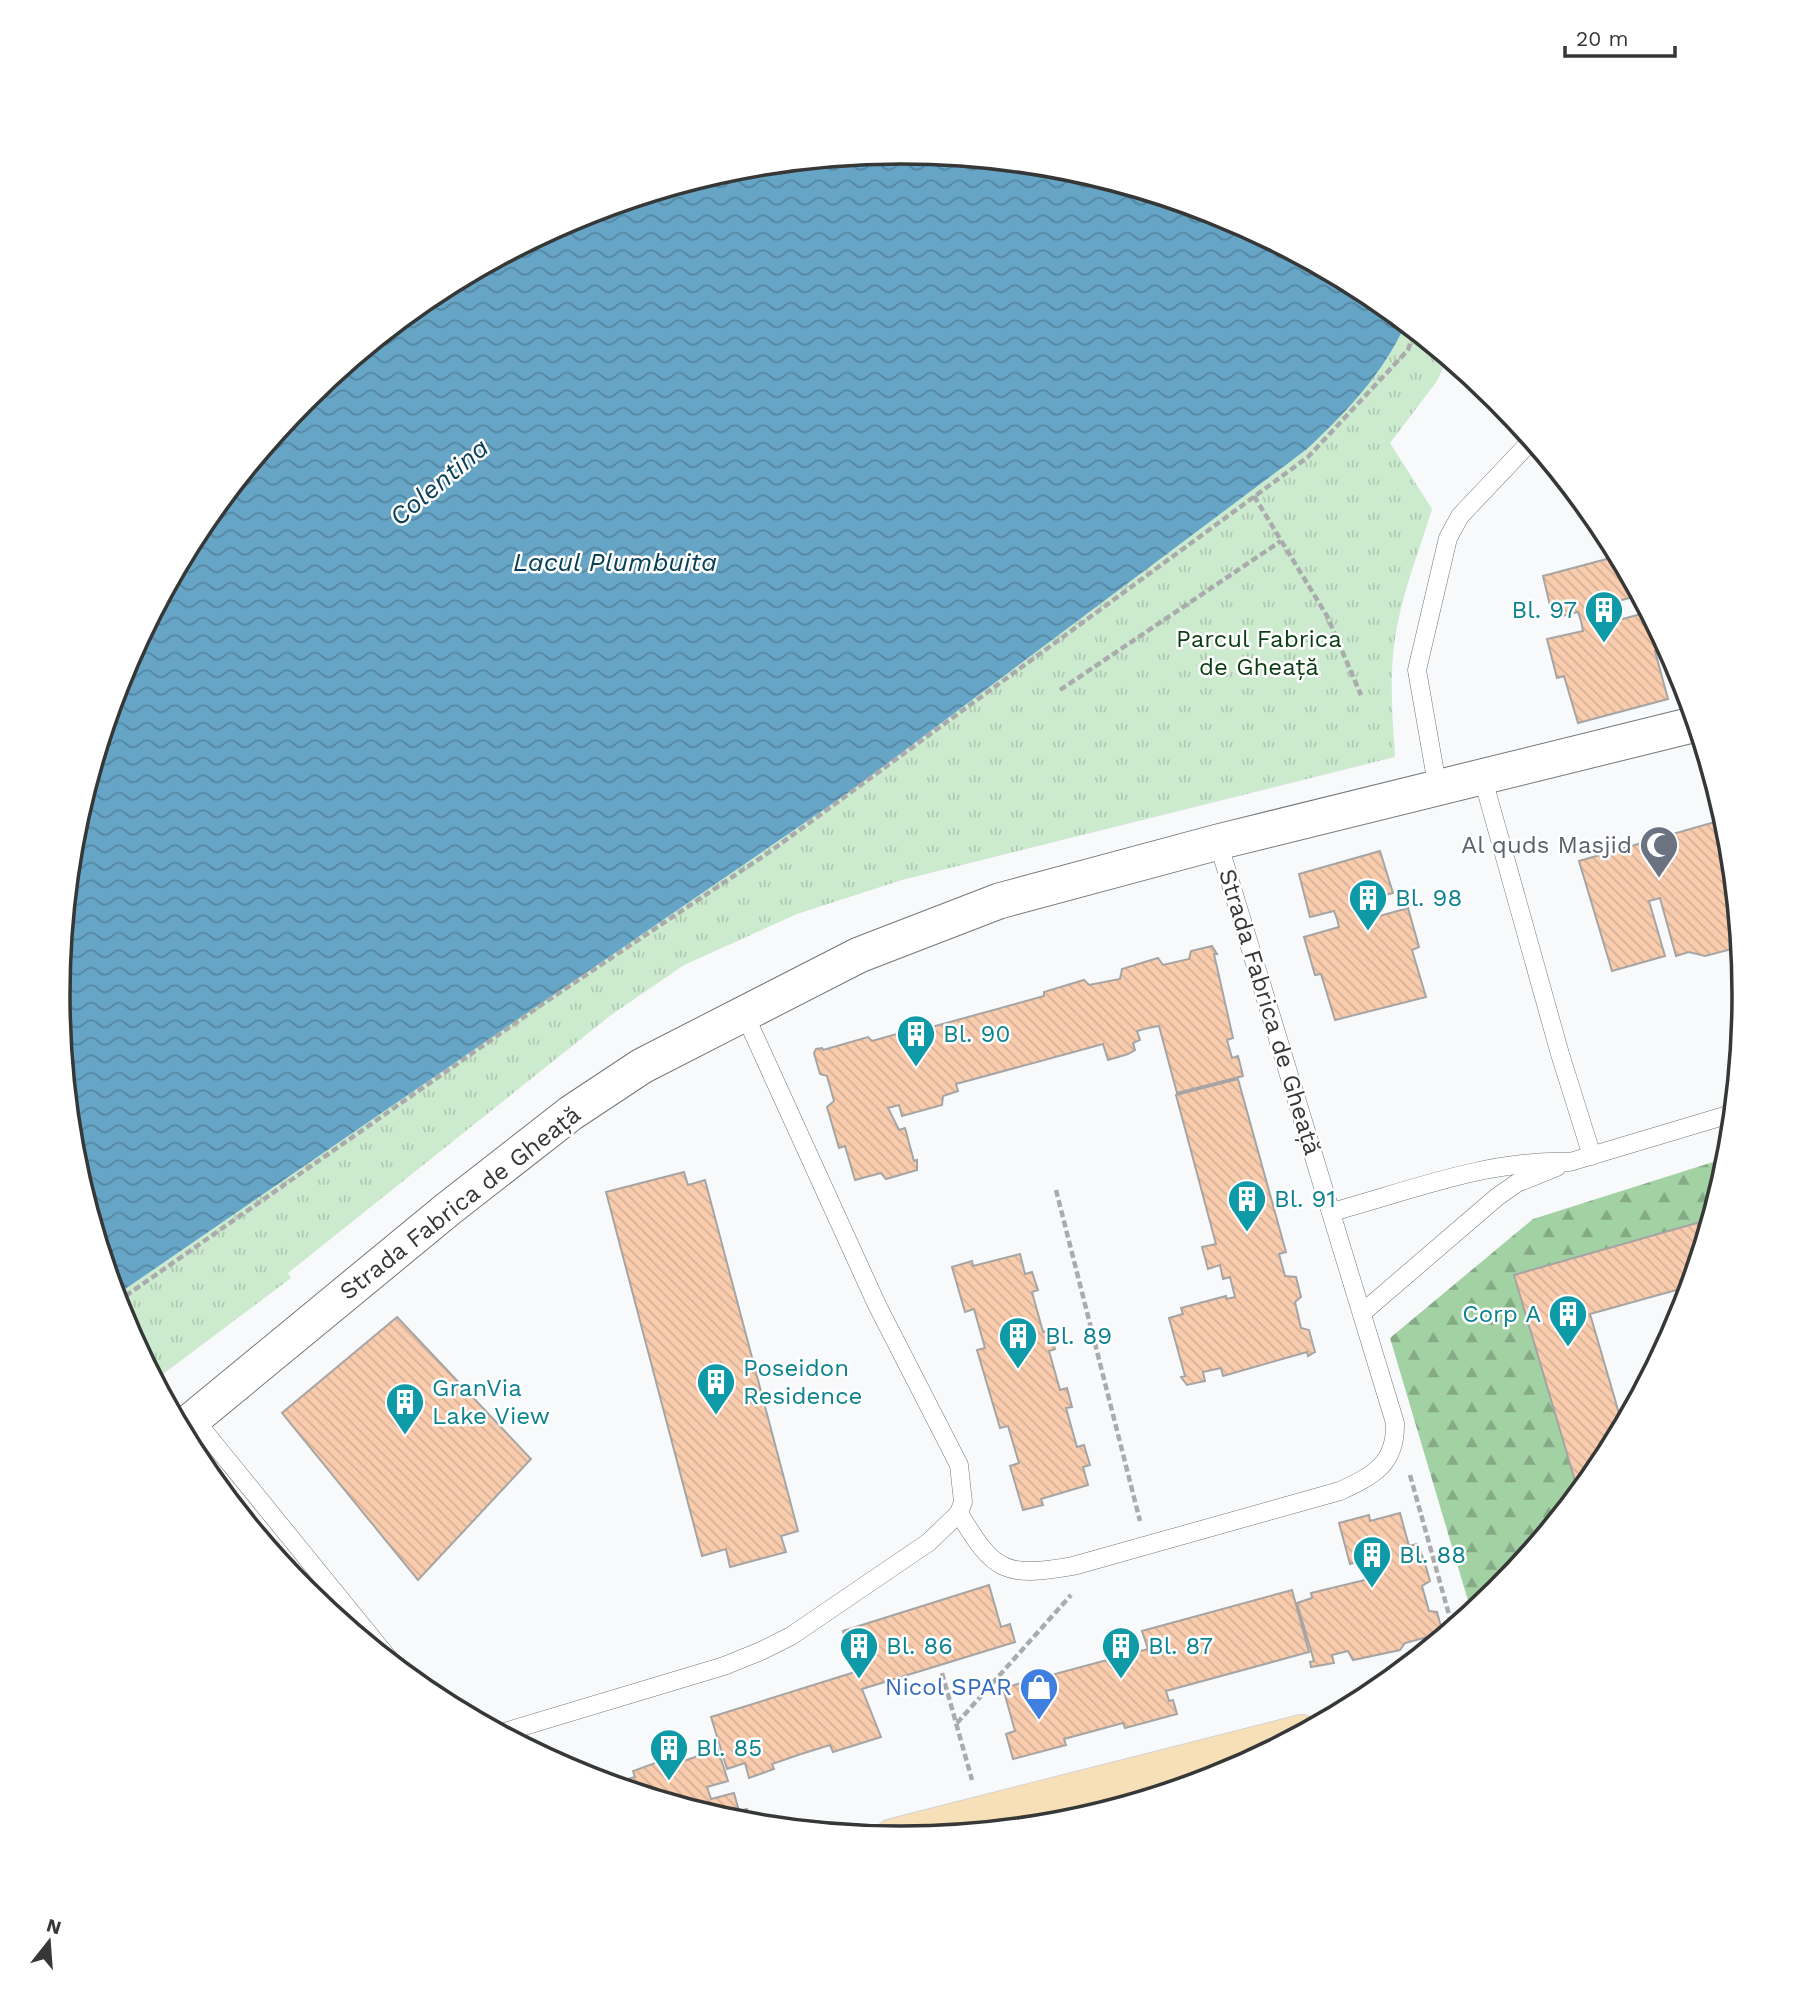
<svg xmlns="http://www.w3.org/2000/svg" width="1803" height="1991" font-family="'Work Sans',sans-serif">
	<style>
		.forest { fill: url(#forest-firs) }
		.park { fill: url(#park-tufts) }
		.water { fill: url(#water-waves) }
		.building { fill: url(#building-back-hatch); stroke: #a6a5a4; stroke-width: 2 }
		.lines { fill: none; stroke-linecap: round; stroke-linejoin: round }
		.lane-casing { stroke: #757677; stroke-width: 19 }
		.street-casing { stroke: #757677; stroke-width: 37 }
		.primary-casing { stroke: #d3d3d3; stroke-width: 40 }
		.path { stroke: #aaabac; stroke-width: 4.5; stroke-dasharray: 7 3.5; stroke-linecap: butt }
		.lane { stroke: #fff; stroke-width: 18 }
		.street { stroke: #fff; stroke-width: 35 }
		.primary { stroke: #f7e0b8; stroke-width: 38 }
		.labels { text-anchor: middle; dominant-baseline: central; stroke-width: 5; stroke-linejoin: round; paint-order: stroke }
		.culture-label { font-size: 24px; fill: #0d838f; stroke: #fff; text-anchor: start }
		.park-label { font-size: 24px; fill: #0a3e12; stroke: #fff }
		.worship-label { font-size: 24px; fill: #5b616d; stroke: #fff; text-anchor: end }
		.street-label { font-size: 24px; fill: #363737; stroke: #fff }
		.shop-label { font-size: 24px; fill: #366cbe; stroke: #fff; text-anchor: end }
		.water-label { font-size: 26px; font-style: italic; fill: #094057; stroke: #fff }
		.rim { fill: none; stroke: #363737; stroke-width: 3.5 }
	</style>
	<defs>
		<pattern id="forest-firs" width="22" height="20" patternUnits="userSpaceOnUse" patternTransform="scale(1.75)"><rect width="22" height="20" fill="#a2d2a3"/><path d="M5 1l3.5 6h-7zM16 11l3.5 6h-7z" fill="#85ab86"/></pattern>
		<pattern id="park-tufts" width="24" height="20" patternUnits="userSpaceOnUse" patternTransform="scale(1.75)"><rect width="24" height="20" fill="#cceacd"/><path d="M3 7l-1-3M5 7V3M7 7l1-3M15 17l-1-3M17 17v-4M19 17l1-3" fill="none" stroke="#b0c9b1"/></pattern>
		<pattern id="water-waves" width="16" height="10" patternUnits="userSpaceOnUse" patternTransform="scale(1.75)"><rect width="16" height="10" fill="#66a5c6"/><path d="M0 5q4-4 8 0t8 0" fill="none" stroke="#5587a2"/></pattern>
		<pattern id="building-back-hatch" width="6" height="6" patternUnits="userSpaceOnUse" patternTransform="scale(1.75)"><rect width="6" height="6" fill="#f9ccae"/><path d="M-1 5l2 2M0 0l6 6M5-1l2 2" fill="none" stroke="#d6b096"/></pattern>
	</defs>
	<rect width="100%" height="100%" fill="#f8f9fb"/>
	<path class="forest" d="M1729 1157 1711 1219 1515 1275 1579 1494 1498 1592 1472 1614 1390 1338 1533 1219Z"/>
	<path class="park" d="M1406 323 1448 358 1437 381 1390 443 1432 509C1421 545 1407 581 1399 617 1388 663 1392 710 1395 757L902 880 797 914 684 965 611 1015 288 1273 291 1278 155 1380 122 1318 115 1296 848 793 1307 449C1347 411 1382 374 1406 323Z"/>
	<path class="water" d="M902 152 1066 168 1225 216 1371 294 1406 323C1383 374 1347 411 1307 449L848 793 115 1296 74 1160 58 995 74 831 122 672 200 526 305 399 433 294 579 216 737 168Z"/>
	<path class="building" d="M1618 556 1637 596 1614 602 1619 620 1648 612 1662 650 1655 651 1668 699 1578 723 1564 676 1557 678 1547 639 1583 631 1581 621 1578 612 1553 618 1543 576Z
		M1725 819 1740 941 1736 948 1705 956 1689 952 1676 956 1660 898 1649 901 1665 956 1612 971 1579 861Z
		M1380 851 1393 893 1371 899 1376 917 1408 908 1419 947 1412 950 1426 997 1335 1020 1321 974 1315 975 1304 937 1339 927 1337 919 1334 911 1310 917 1299 874Z
		M1212 946 1217 954H1214L1233 1038 1227 1040 1232 1058 1238 1056 1243 1076 1177 1093 1159 1026 1148 1028 1137 1031 1140 1040 1133 1043 1135 1050 1128 1054 1108 1060 1103 1044 956 1084 958 1091 943 1096 942 1105 902 1116 899 1105 888 1108 899 1130 905 1128 914 1161 917 1160V1170L886 1179 881 1173 855 1180 845 1146 839 1148 827 1107 834 1101 827 1076 820 1074 814 1053 816 1049 822 1048 823 1050 868 1037 872 1041 904 1032 907 1038 922 1035 921 1030 1044 996V992L1084 980 1089 985 1120 979 1122 969 1148 961 1158 958 1163 965 1189 959 1191 951Z
		M1238 1079 1286 1252 1279 1254 1285 1276 1296 1277 1301 1297 1295 1302 1301 1328 1309 1330 1315 1352 1308 1356 1307 1352 1223 1376 1221 1368 1203 1372 1205 1381 1187 1385 1181 1377 1185 1376 1169 1318 1183 1314 1181 1308 1226 1296 1227 1299 1235 1297 1230 1277 1223 1279 1220 1265 1208 1269 1202 1247 1216 1244 1176 1095Z
		M684 1172 688 1185 705 1180 798 1531 781 1536 786 1552 730 1567 726 1549 702 1556 606 1192Z
		M1711 1219 1691 1286 1590 1314 1623 1427 1603 1465 1579 1494 1514 1275Z
		M1020 1254 1025 1274 1032 1272 1038 1290 1032 1292 1043 1332 1049 1330 1055 1349 1049 1351 1060 1390 1067 1388 1072 1407 1066 1408 1077 1447 1084 1445 1090 1465 1083 1467 1088 1485 1041 1499 1043 1505 1023 1510 1010 1466 1019 1463 1008 1426 1000 1428 977 1350 985 1348 974 1309 965 1312 952 1267 972 1261 973 1266Z
		M397 1317 531 1459 418 1580 282 1413Z
		M1400 1513 1409 1546 1417 1544 1424 1560 1430 1581 1422 1586 1429 1611 1437 1612 1443 1634 1441 1637 1436 1639 1435 1635 1405 1643 1400 1650 1353 1660 1348 1651 1332 1655 1334 1663 1311 1667 1310 1662 1314 1661 1297 1603 1312 1598 1311 1593 1369 1579 1364 1560 1350 1564 1339 1523 1369 1515 1370 1521Z
		M989 1585 1001 1627 1010 1624 1015 1642 862 1689 881 1737 833 1752 830 1745 801 1754 772 1764 774 1769 749 1778 745 1763 727 1769 711 1717 855 1672 843 1631Z
		M1292 1590 1309 1652 1166 1691 1169 1701 1173 1700 1177 1714 1125 1728 1123 1723 1064 1739 1066 1745 1013 1759 1006 1734 1015 1731 1003 1688 1148 1649 1142 1631Z
		M716 1743 728 1781 707 1787 711 1799 734 1793 739 1811 747 1809 751 1824 737 1823 610 1784 635 1777 633 1771 669 1758 672 1765 701 1755 699 1748Z"/>
	<g class="lines">
		<g class="lane-casing">
			<path id="lane" d="M1483 779 1560 1054 1592 1156
				M1438 790 1417 670 1448 538 1460 516 1532 440
				M1332 1212C1409 1191 1489 1159 1570 1162L1734 1113
				M1362 1313 1497 1197 1517 1183 1557 1167
				M194 1419 393 1664
				M959 1513C994 1572 1005 1578 1073 1566L1340 1491C1374 1475 1396 1464 1395 1423L1218 842
				M501 1733 724 1666 761 1651 791 1636 929 1542 959 1513 963 1502 959 1465 877 1305 744 1013"/>
		</g>
		<g class="street-casing">
			<path id="street" d="M181 1429 448 1209 571 1113 642 1066 859 955 999 901 1218 842 1696 724"/>
		</g>
		<g class="primary-casing">
			<path id="primary" d="M893 1838 1302 1734"/>
		</g>
		<path class="path" d="M1254 496 1327 616 1361 695
			M1060 690 1281 541
			M1056 1190 1140 1521
			M117 1302 541 1005 768 853 1202 535 1308 457 1408 350 1415 330
			M1410 1475 1453 1629
			M942 1673 972 1780
			M957 1723 1071 1595"/>
		<use href="#lane" class="lane"/>
		<use href="#street" class="street"/>
		<use href="#primary" class="primary"/>
	</g>
	<defs>
		<g id="building-pin" transform="scale(2.0125)"><path d="M0 17L-7.5 6A9.5 9.5 0 1 1 7.5 6Z" fill="#0f9aa8" stroke="#fff"/><path d="M-4-6H4V6H1V3H-1V6H-4ZM-2.5-4.3h1.7v1.8h-1.7ZM.8-4.3h1.7v1.8H.8ZM-2.5-1h1.7V.8h-1.7ZM.8-1h1.7V.8H.8Z" fill="#fff"/></g>
		<g id="mosque-pin" transform="scale(2.0125)"><path d="M0 17L-7.5 6A9.5 9.5 0 1 1 7.5 6Z" fill="#6b7280" stroke="#fff"/><path d="M3.5-4.9A6 6 0 1 0 3.5 4.9A5 5 0 1 1 3.5-4.9Z" fill="#fff"/></g>
		<g id="shop-pin" transform="scale(2.0125)"><path d="M0 17L-7.5 6A9.5 9.5 0 1 1 7.5 6Z" fill="#3f7fe0" stroke="#fff"/><path d="M-5-2.5h2.3a2.7 3.5 0 0 1 5.4 0H5L5.5 6h-11ZM-1.5-2.5h3a1.5 2.3 0 0 0-3 0Z" fill="#fff"/></g>
	</defs>
	<g fill-rule="evenodd">
		<use href="#building-pin" x="1604" y="610"/>
		<use href="#mosque-pin" x="1659" y="845"/>
		<use href="#building-pin" x="1368" y="898"/>
		<use href="#building-pin" x="916" y="1034"/>
		<use href="#building-pin" x="1247" y="1199"/>
		<use href="#building-pin" x="1568" y="1314"/>
		<use href="#building-pin" x="1018" y="1336"/>
		<use href="#building-pin" x="716" y="1382"/>
		<use href="#building-pin" x="405" y="1402"/>
		<use href="#building-pin" x="1372" y="1555"/>
		<use href="#building-pin" x="859" y="1646"/>
		<use href="#building-pin" x="1121" y="1646"/>
		<use href="#shop-pin" x="1039" y="1687"/>
		<use href="#building-pin" x="669" y="1748"/>
	</g>
	<g class="labels">
		<g class="culture-label">
			<text x="1577" y="610" text-anchor="end">Bl. 97</text>
			<text x="1395" y="898">Bl. 98</text>
			<text x="943" y="1034">Bl. 90</text>
			<text x="1274" y="1199">Bl. 91</text>
			<text x="1541" y="1314" text-anchor="end">Corp A</text>
			<text x="1045" y="1336">Bl. 89</text>
			<text x="743" y="1368">Poseidon<tspan x="743" dy="28">Residence</tspan></text>
			<text x="432" y="1388">GranVia<tspan x="432" dy="28">Lake View</tspan></text>
			<text x="1399" y="1555">Bl. 88</text>
			<text x="886" y="1646">Bl. 86</text>
			<text x="1148" y="1646">Bl. 87</text>
			<text x="696" y="1748">Bl. 85</text>
		</g>
		<g class="park-label">
			<text x="1259" y="639">Parcul Fabrica<tspan x="1259" dy="28">de Gheață</tspan></text>
		</g>
		<g class="worship-label">
			<text x="1632" y="845">Al quds Masjid</text>
		</g>
		<g class="street-label">
			<text transform="translate(1270 1012) rotate(73)">Strada Fabrica de Gheață</text>
			<text transform="translate(460 1203) rotate(-38)">Strada Fabrica de Gheață</text>
		</g>
		<g class="shop-label">
			<text x="1012" y="1687">Nicol SPAR</text>
		</g>
		<g class="water-label">
			<text transform="translate(439 482) rotate(-40)">Colentina</text>
			<text x="615" y="562">Lacul Plumbuita</text>
		</g>
	</g>
	<path d="M0 0H1803V1991H0ZM70 995a831 831 0 1 1 1662 0a831 831 0 1 1-1662 0Z" fill="#fff" fill-rule="evenodd"/>
	<path class="rim" d="M70 995a831 831 0 1 1 1662 0a831 831 0 1 1-1662 0Z"/>
	<g transform="translate(49 1942) rotate(17)" stroke="#ffffff" stroke-width="5" paint-order="stroke">
	<path d="M0-5L12 26L0 18L-12 26Z" fill="#363737"/>
	<text y="-10" font-size="19" font-weight="bold" text-anchor="middle" fill="#363737">N</text>
	</g>
	<path d="M1565 46v10h110v-10" fill="none" stroke="#363737" stroke-width="3.5"/>
	<text x="1576" y="46" font-size="21" fill="#363737" stroke="#ffffff" stroke-width="5" paint-order="stroke">20 m</text>
</svg>
